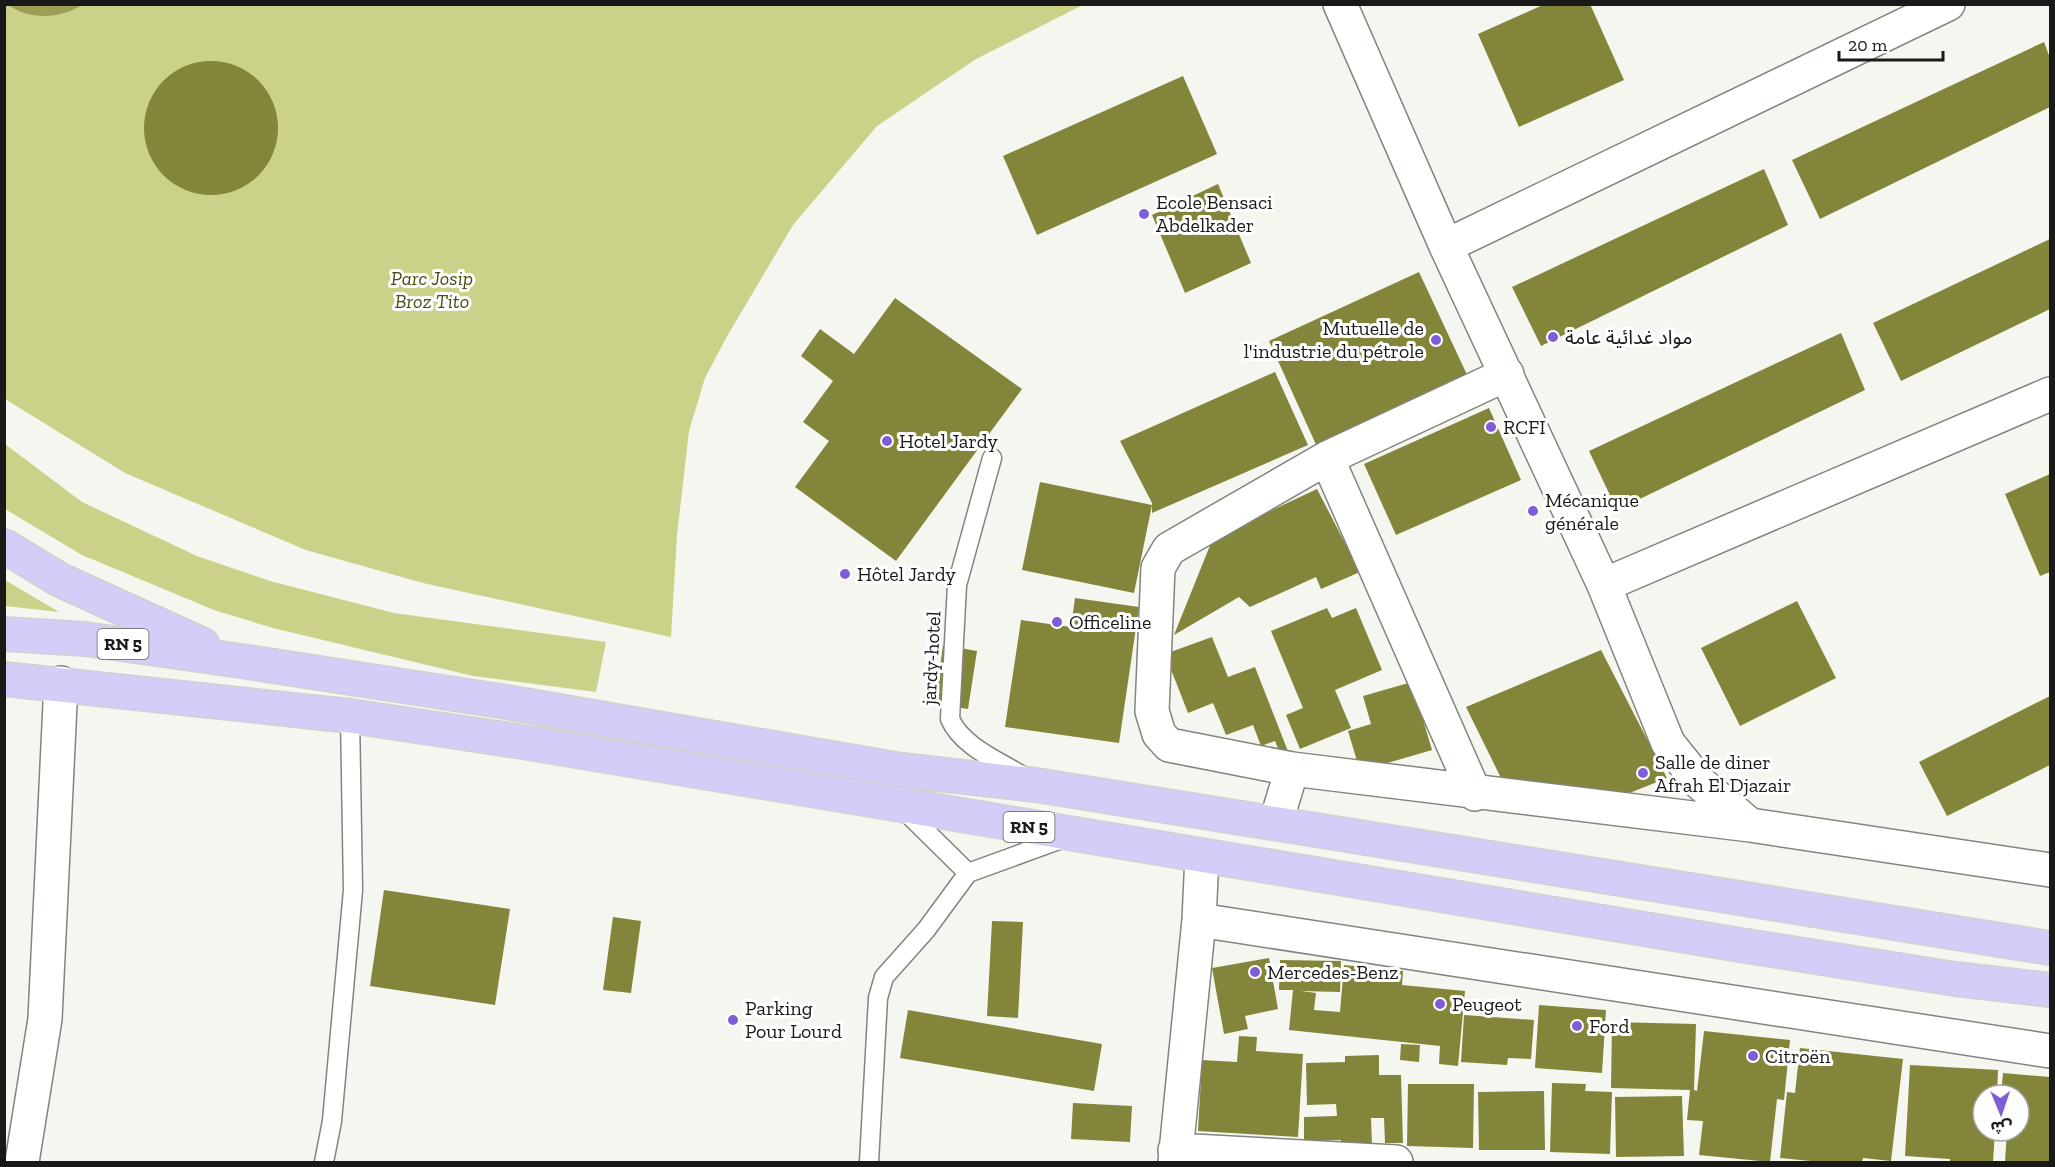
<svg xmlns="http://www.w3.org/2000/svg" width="2055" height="1167" font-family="'Zilla Slab','Noto Sans Arabic',serif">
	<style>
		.green { fill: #ccd189 }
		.water { fill: #9c9f53 }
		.building { fill: #83863a }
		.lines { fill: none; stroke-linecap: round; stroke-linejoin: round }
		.lane-casing { stroke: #84847e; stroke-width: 21 }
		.street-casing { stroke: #84847e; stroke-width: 36 }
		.highway-casing { stroke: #d1d1d1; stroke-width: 36 }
		.lane { stroke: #fff; stroke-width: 18 }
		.street { stroke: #fff; stroke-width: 33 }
		.highway { stroke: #d3cdf7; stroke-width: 33 }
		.poi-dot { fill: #7e5dd7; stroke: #fff; stroke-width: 2 }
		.labels { text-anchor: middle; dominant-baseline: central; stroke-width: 6; stroke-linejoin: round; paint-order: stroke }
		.shield { fill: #fff; stroke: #5e5f5d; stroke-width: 1.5 }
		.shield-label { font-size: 18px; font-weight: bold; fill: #191a17 }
		.poi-label { font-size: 20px; fill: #191a17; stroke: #fff; text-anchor: start }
		.park-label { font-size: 20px; font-style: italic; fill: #4b4d13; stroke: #fff }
		.street-label { font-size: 20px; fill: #191a17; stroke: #fff }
	</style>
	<rect width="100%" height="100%" fill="#f5f6ef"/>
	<path class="green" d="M4 5H1083L976 59 877 126 793 225 726 338 705 378 689 431 677 535 671 637 423 583 306 550 125 473 5 399Z
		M5 444 82 502 197 556 270 581 394 613 606 642 596 692 473 676 273 628 214 610 82 555 5 509Z
		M5 580 59 612 5 606Z"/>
	<path class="water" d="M8 5H82C60 19 30 20 8 5Z"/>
	<path class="building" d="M1545 4H1590L1624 80 1519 127 1478 34Z
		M2044 42 2050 58V107L1820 219 1792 160Z
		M144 128a67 67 0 1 1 134 0a67 67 0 1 1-134 0Z
		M1183 76 1217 154 1037 235 1003 156Z
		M1764 169 1788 225 1541 346 1512 287Z
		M1218 184 1251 263 1185 293 1152 215Z
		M2050 239V309L1901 381 1873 323Z
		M1419 272 1469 379 1318 449 1269 341Z
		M895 298 1022 389 896 561 795 487 829 441 803 422 833 381 801 356 820 329 854 354Z
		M1841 333 1865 390 1617 510 1589 451Z
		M1275 372 1308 445 1152 513V503L1120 441Z
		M1489 408 1521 480 1396 535 1364 464Z
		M2050 474V572L2040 576 2005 494Z
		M1040 482 1152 505 1134 593 1022 570Z
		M1317 489 1360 572 1321 589 1316 577 1250 607 1239 597 1174 635 1213 538Z
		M1075 598 1139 607 1119 743 1005 727 1021 620 1071 627Z
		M1797 601 1836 678 1740 726 1701 648Z
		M1327 608 1332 618 1356 608 1382 670 1335 690 1351 728 1300 749 1286 715 1303 708 1271 631Z
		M1212 637 1228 677 1255 667 1291 759 1284 763 1275 741 1261 746 1253 725 1226 735 1213 703 1188 713 1165 654Z
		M943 645 977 651 968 709 935 704Z
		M1601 650 1667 778 1622 796 1502 780 1466 707Z
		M1412 682 1432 750 1360 771 1348 731 1371 724 1363 696Z
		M2050 696V765L1947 816 1919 762Z
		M384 890 510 909 495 1005 370 986Z
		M613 917 641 921 631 993 603 990Z
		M992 921 1023 922 1018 1018 987 1016Z
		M1269 958 1278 1009 1245 1016 1248 1029 1224 1034 1212 968Z
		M1280 960 1341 961 1340 992 1301 991 1316 993 1314 1010 1340 1012 1344 965 1403 971 1402 985 1465 991 1458 1066 1439 1064 1440 1046 1289 1030 1293 990H1279Z
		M1539 1005 1606 1010 1602 1073 1535 1068Z
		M908 1010 1102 1044 1094 1091 900 1058Z
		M1464 1015 1534 1020 1531 1059 1508 1058 1507 1065 1461 1062Z
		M1612 1022 1696 1024 1694 1090 1697 1091 1704 1031 1790 1040 1784 1100 1777 1099 1770 1162 1699 1155 1703 1121 1687 1120 1690 1090 1611 1088Z
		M1239 1036 1257 1037 1256 1051 1303 1054 1298 1137 1198 1131 1202 1060 1237 1062Z
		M1401 1044 1420 1045 1419 1062 1400 1060Z
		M1800 1048 1903 1059 1891 1161 1863 1158 1862 1162H1821L1780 1158 1787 1092 1795 1093Z
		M1379 1055V1075H1401L1403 1143H1385L1384 1118H1371L1372 1145H1341V1140L1304 1141V1117L1337 1116 1336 1104 1307 1105 1306 1063 1345 1062V1056Z
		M1910 1065 1998 1070 1997 1095H1983V1131H1995L1993 1162H1950V1159L1905 1156Z
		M2003 1073 2050 1077V1162H2005L2007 1131H2019V1095H2001Z
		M1552 1083 1586 1084 1585 1091 1612 1092 1610 1154 1550 1152Z
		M1408 1084H1474L1473 1148 1407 1146Z
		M1544 1091 1545 1150H1479L1478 1092Z
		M1682 1096 1684 1156 1616 1157 1615 1097Z
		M1073 1103 1132 1106 1130 1142 1071 1139Z"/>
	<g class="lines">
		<g class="lane-casing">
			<path id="lane" d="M992 458 957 585 950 719C962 747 1001 762 1026 778
				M902 808 968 873 1067 837
				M324 1162 332 1121 353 890 350 716
				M869 1162 878 998 884 977 926 930 968 873"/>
		</g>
		<g class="street-casing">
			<path id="street" d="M1340 4 1446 246 1604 585 1668 743 1700 783 1750 825 2050 870
				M1446 246 1948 4
				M1507 374 1327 458 1169 549 1158 568 1152 711 1159 734 1169 745 1292 769 1750 825
				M1327 458 1475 794
				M1604 585 2050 394
				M1276 822 1292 769
				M1199 920 2050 1051
				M1175 1150 1396 1162
				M22 1162 45 1019 61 683
				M1175 1162 1199 920 1202 856"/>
		</g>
		<g class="highway-casing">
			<path id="highway" d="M4 546 60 580 203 645
				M4 634 85 639 241 661 500 701 901 770 1036 785 2050 948
				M4 679 350 716 523 742 1740 945 1955 979 2050 990"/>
		</g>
		<use href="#lane" class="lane"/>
		<use href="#street" class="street"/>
		<use href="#highway" class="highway"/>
	</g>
	<g class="poi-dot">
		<circle cx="1144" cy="214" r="6"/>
		<circle cx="1553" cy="337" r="6"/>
		<circle cx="1436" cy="340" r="6"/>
		<circle cx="1491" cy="427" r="6"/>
		<circle cx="887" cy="441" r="6"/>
		<circle cx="1533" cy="511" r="6"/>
		<circle cx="845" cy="574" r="6"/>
		<circle cx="1057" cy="622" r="6"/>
		<circle cx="1643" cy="773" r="6"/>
		<circle cx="1255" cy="972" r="6"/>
		<circle cx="1440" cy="1004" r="6"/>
		<circle cx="733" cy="1020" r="6"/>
		<circle cx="1577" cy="1026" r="6"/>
		<circle cx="1753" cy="1056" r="6"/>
	</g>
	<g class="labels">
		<g class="shield">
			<rect x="97.5" y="629" width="51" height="30" rx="4.5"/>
			<rect x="1003.5" y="812" width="51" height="30" rx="4.5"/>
		</g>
		<g class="shield-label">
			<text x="123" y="644">RN 5</text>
			<text x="1029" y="827">RN 5</text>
		</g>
		<g class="poi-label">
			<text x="1156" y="202">Ecole Bensaci<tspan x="1156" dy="23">Abdelkader</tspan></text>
			<text x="1424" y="328" text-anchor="end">Mutuelle de<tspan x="1424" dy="23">l'industrie du pétrole</tspan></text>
			<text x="1565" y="337">مواد غدائية عامة</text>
			<text x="1503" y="427">RCFI</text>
			<text x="899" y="441">Hotel Jardy</text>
			<text x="1545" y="500">Mécanique<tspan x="1545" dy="23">générale</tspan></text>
			<text x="857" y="574">Hôtel Jardy</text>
			<text x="1069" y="622">Officeline</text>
			<text x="1655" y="762">Salle de diner<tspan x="1655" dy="23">Afrah El Djazair</tspan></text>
			<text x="1267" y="972">Mercedes-Benz</text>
			<text x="1452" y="1004">Peugeot</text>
			<text x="745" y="1008">Parking<tspan x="745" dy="23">Pour Lourd</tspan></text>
			<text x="1589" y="1026">Ford</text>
			<text x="1765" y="1056">Citroën</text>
		</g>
		<g class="park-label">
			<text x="432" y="278">Parc Josip<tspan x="432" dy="23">Broz Tito</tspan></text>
		</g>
		<g class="street-label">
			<text transform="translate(931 658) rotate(-87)">jardy-hotel</text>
		</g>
	</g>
	<rect width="2055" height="1167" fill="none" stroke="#191a17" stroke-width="12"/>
	<g transform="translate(2001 1113) rotate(178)"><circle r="28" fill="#ffffff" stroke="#a3a3a2" stroke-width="1.5"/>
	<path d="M0-4.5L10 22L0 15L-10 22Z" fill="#7e5dd7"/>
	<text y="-9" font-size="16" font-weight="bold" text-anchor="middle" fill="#191a17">ش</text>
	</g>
	<path d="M1839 51v9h104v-9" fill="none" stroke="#191a17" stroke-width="3"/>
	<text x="1848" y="51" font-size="18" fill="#191a17" stroke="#ffffff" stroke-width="4.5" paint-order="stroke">20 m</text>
</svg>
